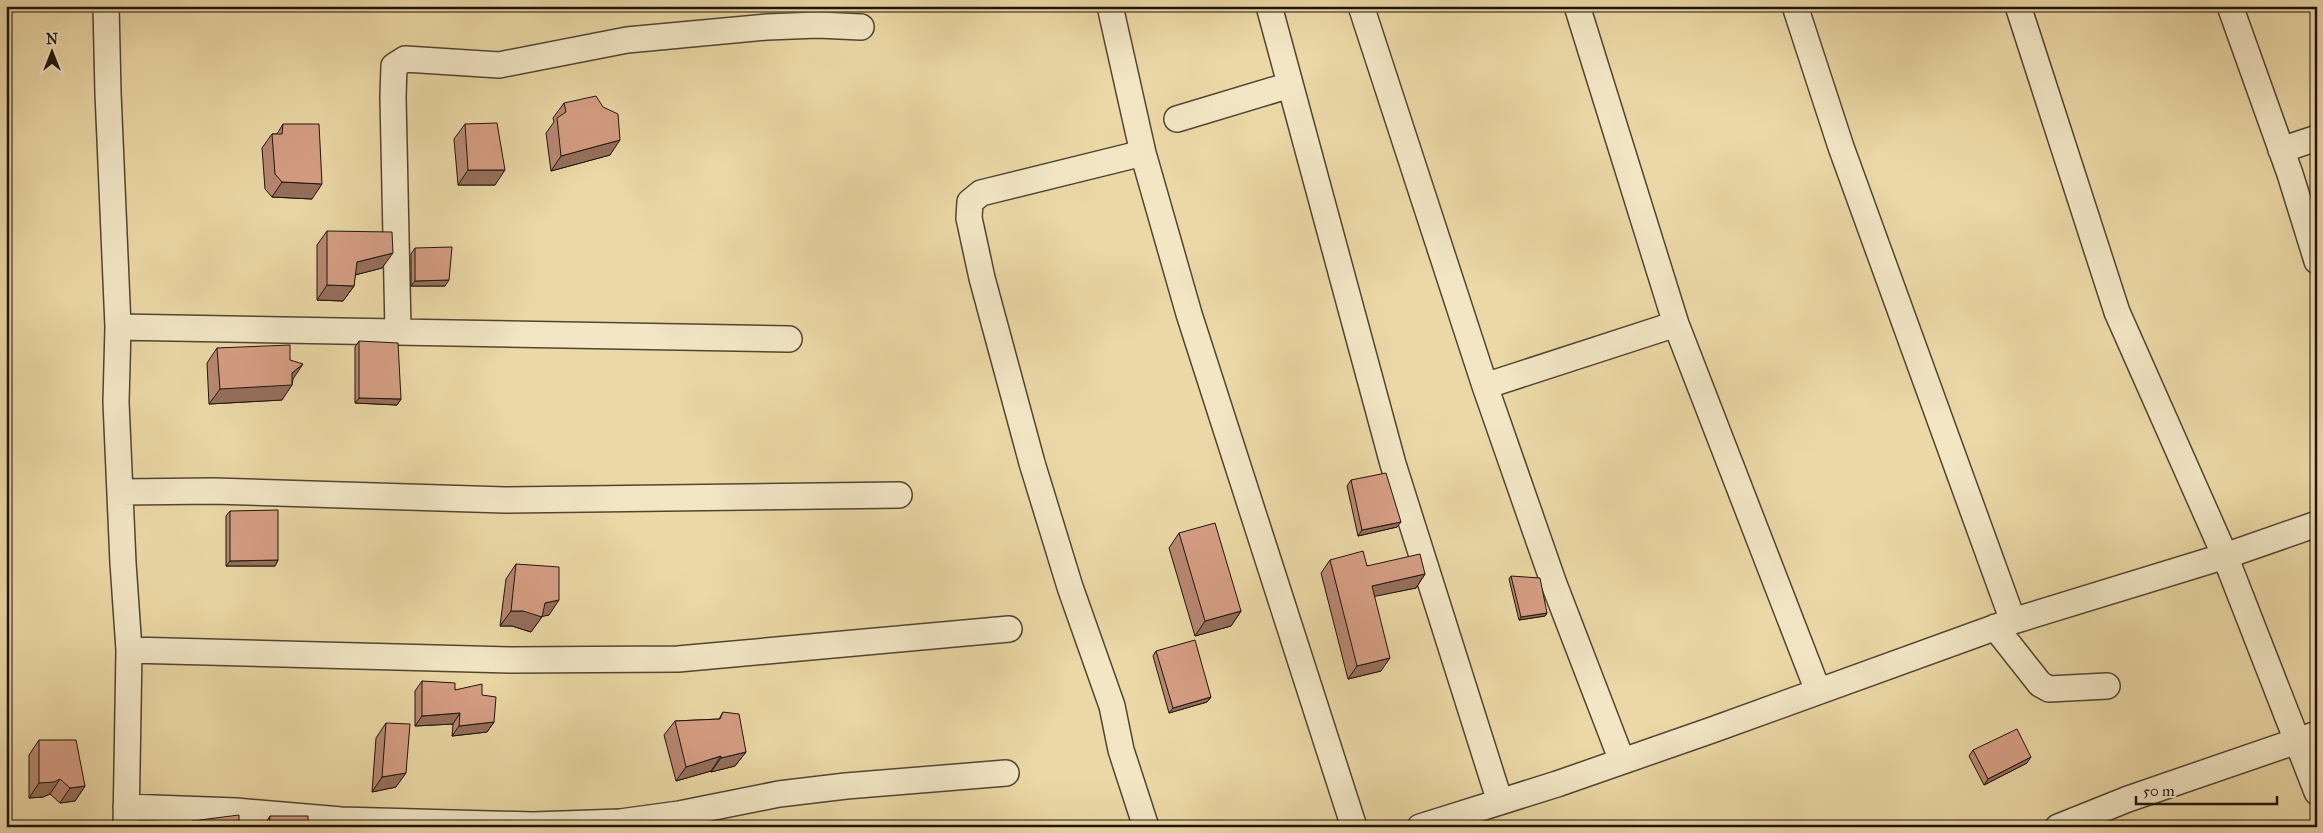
<svg xmlns="http://www.w3.org/2000/svg" width="2323" height="833" font-family="'IM FELL Great Primer',serif">
	<style>
		.lines { fill: none; stroke-linecap: round; stroke-linejoin: round }
		.minor-casing { stroke: #514532; stroke-width: 28 }
		.minor { stroke: #f2e6c5; stroke-width: 25 }
		.wall { fill: #b88872; stroke: #1e140b }
		.shaded-wall { fill: #966f5c; stroke: #1e140b }
		.building { fill: #d69e84; stroke: #1e140b }
	</style>
	<rect width="100%" height="100%" fill="#ebd8a6"/>
	<filter id="stains"><feTurbulence type="fractalNoise" baseFrequency=".004" numOctaves="4"/><feColorMatrix values="0 0 0 0 .2 0 0 0 0 .09 0 0 0 0 .02 0 0 0 .5 -.17"/></filter>
	<radialGradient id="worn" r=".72"><stop offset=".6" stop-color="#630" stop-opacity="0"/><stop offset="1" stop-color="#630" stop-opacity=".3"/></radialGradient>
	<g class="lines">
		<g class="minor-casing">
			<path id="minor" d="M106 6 108 93 118 327 116 402 123 563 129 650 126 827
				M1110 6 1143 153 1189 314 1354 827
				M1269 6 1393 464 1500 802
				M1361 6 1485 386 1554 584 1622 761
				M1577 6 1676 324 1818 691
				M1795 6 1841 147 2013 621
				M2018 6 2117 312 2225 556 2317 792
				M2230 6 2290 174 2317 261
				M1177 119 1290 85
				M2281 150 2317 138
				M1143 153 981 193 970 202 969 218 982 278 1032 463 1070 587 1112 706 1121 750 1146 827
				M118 327 789 339
				M398 330 393 97 394 66 405 59 499 65 627 40 767 27 818 25 861 27
				M1485 386 1676 324
				M121 492 213 491 505 500 899 495
				M1995 627 2040 684 2049 689 2107 686
				M129 650 511 660 678 659 1009 629
				M126 807 236 811 341 820 533 825 620 822 679 814 779 794 846 786 1006 773
				M1420 827 1557 784 1712 730 2013 621 2225 556 2317 524
				M2058 827 2128 799 2317 734"/>
		</g>
		<use href="#minor" class="minor"/>
	</g>
	<path class="wall" d="M564 103 610 155 551 171 546 133 554 122 553 118Z
		M283 124 312 199 272 197 265 189 262 148 272 134H277Z
		M465 124 495 185H458L454 139Z
		M327 231 382 268 355 275 354 286 343 301 317 300V245Z
		M415 248 445 286H411V254Z
		M359 341 401 399 397 405 355 403V347Z
		M217 348 292 379 282 400 209 404 207 363Z
		M1351 480 1397 527 1358 536 1347 486Z
		M230 511 278 560 275 566H226V516Z
		M1179 533 1241 611 1231 626 1195 636 1169 548Z
		M1330 560 1425 574 1416 588 1374 596 1381 671 1348 679 1321 573Z
		M516 564 549 615 542 616 531 632 512 626H500L506 579Z
		M1511 576 1547 613 1545 616 1519 620 1509 579Z
		M1156 651 1211 697 1207 702 1169 713 1153 656Z
		M422 681 455 690 482 695 494 722 487 732 452 736 453 724 415 726V691Z
		M723 712 746 752 735 766 711 772V771L676 781 664 735 675 721 719 719Z
		M386 723 396 787 372 792 376 738Z
		M39 740 85 786 75 801 60 803 50 794 43 797 29 798V755Z
		M1973 750 2027 763 1984 785 1969 756Z
		M270 816 308 827H263Z
		M192 821 239 827H188Z"/>
	<path class="shaded-wall" d="M620 140 610 155 551 171 561 156Z
		M468 170H505L495 185H458Z
		M282 182 322 184 312 199 272 197Z
		M393 253 382 268 347 277 357 262Z
		M449 280 445 286H411L415 281Z
		M327 285 354 286 343 301 317 300Z
		M303 364 293 379 292 385 282 400 209 404 220 389 292 373Z
		M359 398 401 399 397 405 355 403Z
		M1401 522 1397 527 1358 536 1362 530Z
		M278 560 275 566H226L230 561Z
		M1425 574 1416 588 1362 599 1372 586Z
		M559 600 549 615 540 617H542L531 632 512 626H500L511 611H523L545 603Z
		M1241 611 1231 626 1195 636 1205 621Z
		M1547 613 1545 616 1519 620 1521 617Z
		M1390 658 1381 671 1348 679 1357 666Z
		M1211 697 1207 702 1169 713 1173 708Z
		M460 713 453 724 415 726 422 716Z
		M494 722 487 732 452 736 459 726Z
		M746 752 735 766 711 772 721 758Z
		M721 756 711 771 676 781 686 767Z
		M2031 757 2027 763 1984 785 1988 779Z
		M406 773 396 787 372 792 382 777Z
		M60 779 50 794 43 797 29 798 39 783Z
		M85 786 75 801 60 803 70 788Z"/>
	<path class="building" d="M596 96 603 107 618 114 620 140 561 156 557 118 566 112 564 103Z
		M497 123 505 170H468L465 124Z
		M283 124H319L322 184 282 182 275 174 272 134H282Z
		M327 231 392 232 393 253 357 262 354 286 327 285Z
		M452 247 449 280 415 281V248Z
		M359 341 398 343 401 399 359 398Z
		M290 345V360L303 364 292 373V385L220 389 217 348Z
		M1386 473 1401 522 1362 530 1351 480Z
		M278 510V560L230 561V511Z
		M1215 523 1241 611 1205 621 1179 533Z
		M1363 551 1367 566 1420 554 1425 574 1372 586 1390 658 1357 666 1330 560Z
		M516 564 559 567V600L545 603 542 617 523 611H511Z
		M1511 576 1540 578 1547 613 1521 617Z
		M1195 640 1211 697 1173 708 1156 651Z
		M422 681 455 683V690L482 684V695L496 697 494 722 459 726 460 713 422 716Z
		M723 712 739 714 746 752 721 758V756L686 767 675 721 720 719Z
		M386 723 410 724 406 773 382 777Z
		M2017 729 2031 757 1988 779 1973 750Z
		M39 740H76L85 786 70 788 60 779 54 782 39 783Z
		M239 815V827H192V821Z
		M270 816H308V827H269Z"/>
	<rect width="2323" height="833" fill="none" stroke="#ebd8a6" stroke-width="25"/>
	<rect x="8" y="8" width="2308" height="818" fill="none" stroke="#1e140b" stroke-width="2.5"/>
	<rect x="12" y="12" width="2298" height="808" fill="none" stroke="#1e140b"/>
	<g transform="translate(52 52)" stroke="#f2e6c5" stroke-width="4" paint-order="stroke">
	<path d="M0-4L9 19L0 12L-9 19Z" fill="#1e140b"/>
	<text y="-8" font-size="14" font-weight="bold" text-anchor="middle" fill="#1e140b">N</text>
	</g>
	<path d="M2136 796v8h141v-8" fill="none" stroke="#1e140b" stroke-width="2.5"/>
	<text x="2143" y="796" font-size="15" fill="#1e140b" stroke="#f2e6c5" stroke-width="4" paint-order="stroke">50 m</text>
	<rect width="100%" height="100%" filter="url(#stains)"/>
	<rect width="100%" height="100%" fill="url(#worn)"/>
</svg>
